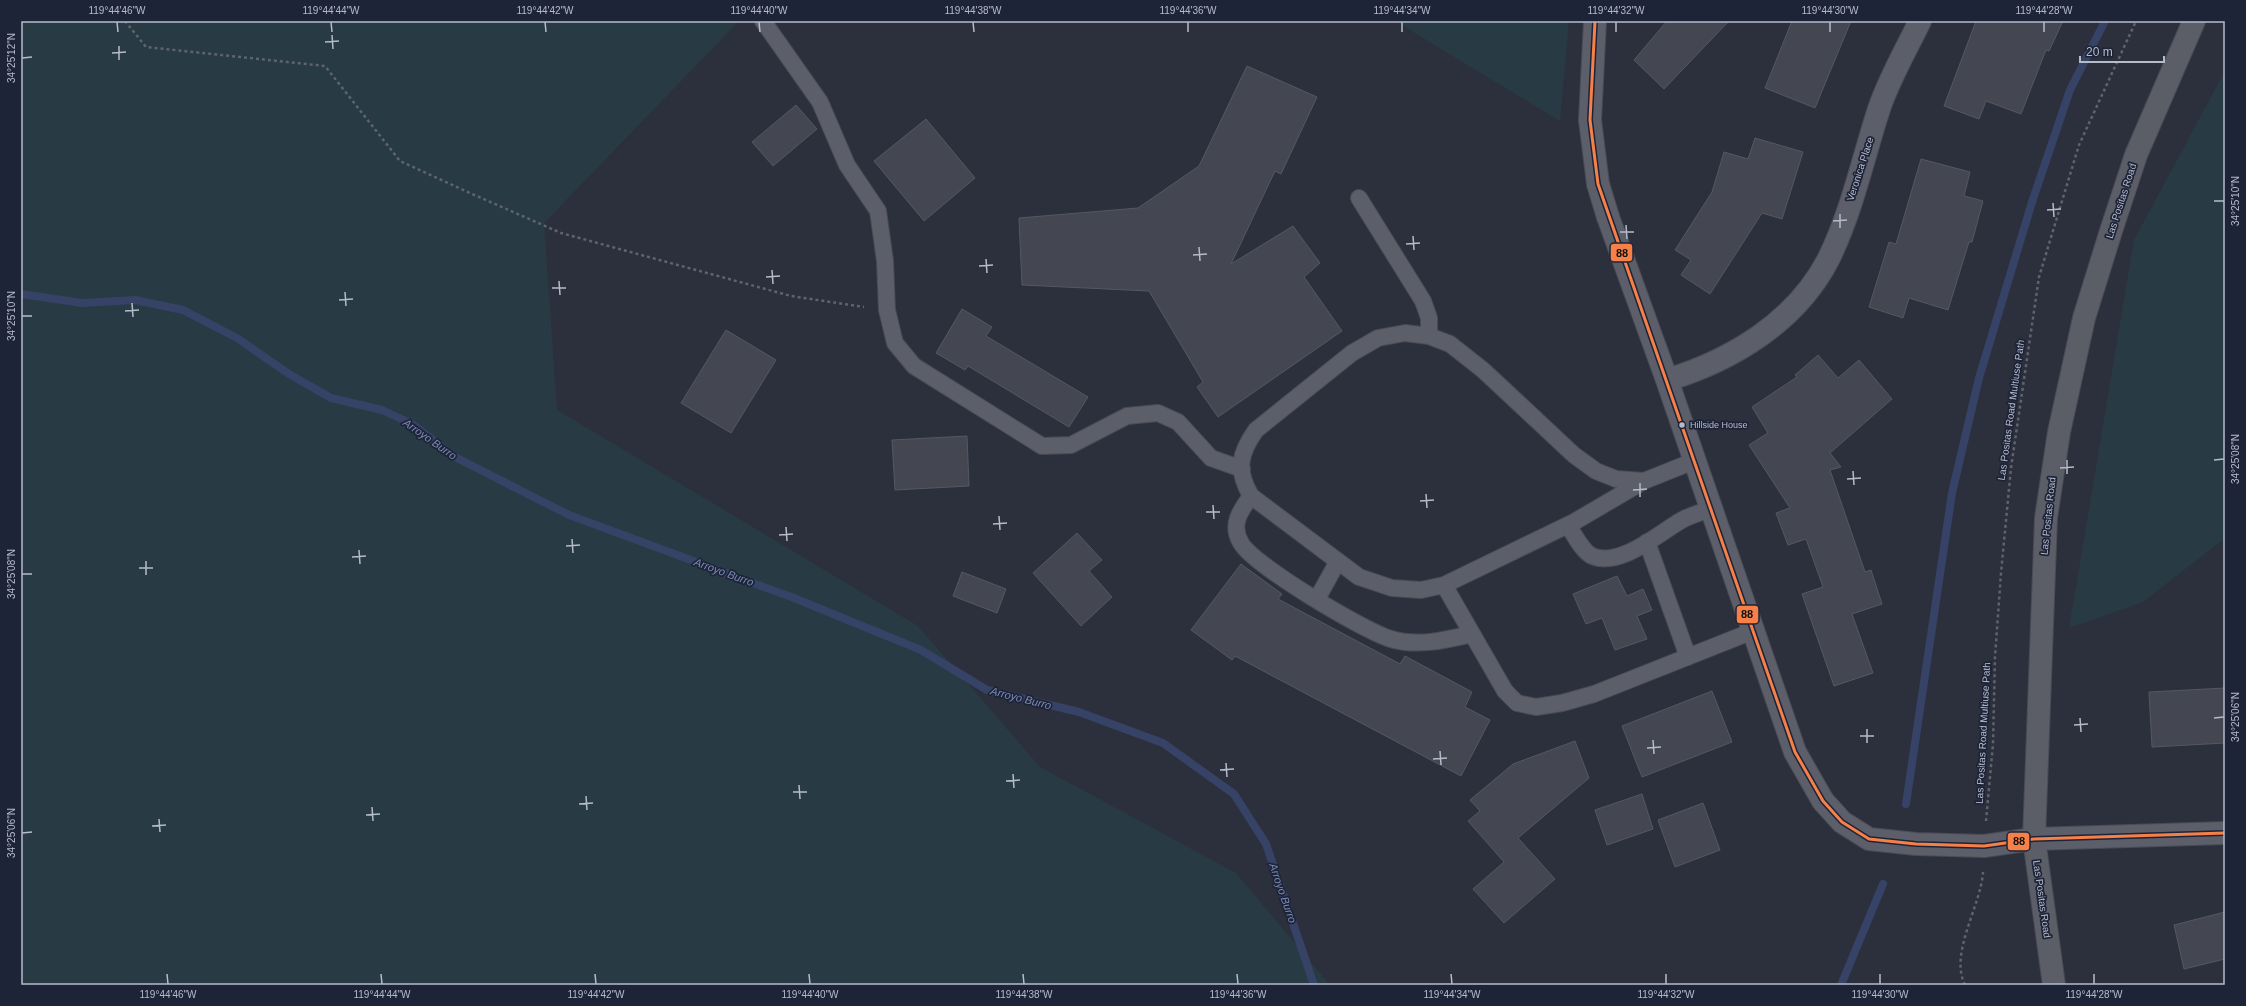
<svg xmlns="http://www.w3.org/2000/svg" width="2246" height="1006" font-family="Helvetica,sans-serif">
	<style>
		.green { fill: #283a43 }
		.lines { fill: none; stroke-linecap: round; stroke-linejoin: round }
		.stream { stroke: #374267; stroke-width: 8 }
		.building { fill: #444751; stroke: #545863 }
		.service-casing { stroke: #484b55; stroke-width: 18 }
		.minor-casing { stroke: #484b55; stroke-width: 24 }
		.tertiary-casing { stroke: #484b55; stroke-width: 24 }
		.secondary-casing { stroke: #484b55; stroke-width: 24 }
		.path { stroke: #5f636d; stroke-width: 2.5; stroke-dasharray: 3 3; stroke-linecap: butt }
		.service { stroke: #5c5f69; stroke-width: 16 }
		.minor { stroke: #5c5f69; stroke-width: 22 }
		.tertiary { stroke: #5c5f69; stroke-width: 22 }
		.secondary { stroke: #5b5d67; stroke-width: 22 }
		.bus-1-casing { stroke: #1e2438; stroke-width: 6 }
		.bus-1 { stroke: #f78048; stroke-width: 3 }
		.ticks { fill: none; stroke: #b6bbcc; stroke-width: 1.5 }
		.bus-dot { fill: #b6bbcc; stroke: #1e2438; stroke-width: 1.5 }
		.labels { text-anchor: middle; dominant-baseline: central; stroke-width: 3.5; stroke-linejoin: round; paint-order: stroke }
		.bus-label { font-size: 9px; fill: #b6bbcc; stroke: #1e2438; text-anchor: start }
		.street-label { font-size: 10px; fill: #b6bbcc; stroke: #1e2438 }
		.water-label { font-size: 11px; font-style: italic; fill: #7c8bb5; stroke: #1e2438 }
		.line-badge { stroke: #1e2438; stroke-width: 1.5 }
		.pale-badge-label { font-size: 11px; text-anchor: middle; font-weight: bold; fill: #111 }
		.neatline { fill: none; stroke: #b6bbcc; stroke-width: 1.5 }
		.ticks-label { font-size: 10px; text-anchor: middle; fill: #b6bbcc }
	</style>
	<rect width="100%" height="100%" fill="#2c303c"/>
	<path class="green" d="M21 21H739L544 223 557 410 918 626 1040 767 1236 873 1330 985H21Z
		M1395 21H1569L1560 121Z
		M2225 71V538L2143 602 2069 628 2134 240Z"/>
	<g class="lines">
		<path class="stream" d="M21 294 82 303 135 300 183 310 237 338 289 374 331 398 382 410 412 424 455 457 569 515 794 598 921 650 987 690 1079 712 1163 743 1234 794 1266 844 1314 985
			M1906 804 1952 493 1979 378 2032 202 2070 90 2105 21
			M1841 985 1883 884"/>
	</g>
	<path class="building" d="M1667 21H1729L1664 89 1634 60Z
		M1792 21H1851L1815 108 1765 88Z
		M1976 21H2063L2049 51 2046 50 2021 114 1986 101 1979 119 1944 106Z
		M1247 66 1317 97 1281 174 1275 171 1231 264 1293 226 1320 263 1304 277 1342 331 1218 417 1197 387 1203 382 1149 291 1022 285 1019 218 1138 208 1199 166Z
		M796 105 817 129 773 166 752 142Z
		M926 119 975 178 924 221 874 161Z
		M1755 138 1803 152 1782 219 1762 213 1710 294 1681 275 1691 260 1675 250 1712 192 1724 152 1748 159Z
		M1921 159 1970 172 1964 196 1983 201 1972 242H1969L1948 310 1909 298 1903 318 1869 307 1889 242 1896 244Z
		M962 309 992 327 986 336 1088 397 1069 427 968 366 965 370 936 353Z
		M726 330 776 360 731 433 681 403Z
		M1818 355 1838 378 1859 360 1892 399 1830 453 1841 467 1830 470 1865 572 1871 570 1882 604 1852 614 1873 673 1834 686 1802 594 1823 587 1806 539 1788 545 1776 513 1790 508 1749 445 1768 433 1752 407 1797 377 1795 375Z
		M967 436 969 486 895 490 892 440Z
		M1077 533 1102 560 1089 571 1112 597 1081 626 1033 573Z
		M1241 564 1282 594 1278 599 1400 664 1405 656 1472 692 1465 707 1490 720 1461 776 1235 656 1232 660 1191 630Z
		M962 572 1006 589 997 613 953 596Z
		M1617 576 1627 596 1643 589 1652 610 1637 616 1647 639 1615 650 1602 618 1586 624 1573 594Z
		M2225 688V743L2152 747 2149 692Z
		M1712 691 1732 742 1642 777 1622 726Z
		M1575 741 1589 778 1518 838 1555 879 1504 923 1473 889 1504 862 1468 821 1480 811 1470 800 1513 764Z
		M1642 794 1653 829 1607 845 1595 810Z
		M1703 803 1720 850 1675 867 1658 820Z
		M2225 912V959L2184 969 2174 925Z"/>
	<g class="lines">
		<g class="service-casing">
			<path id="service" d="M763 21 820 102 847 165 878 211 885 261 887 310 895 343 914 366 1042 446 1071 445 1127 416 1158 413 1178 422 1211 458 1242 469
				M1359 198 1423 301 1429 318V336
				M1694 461 1644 481 1574 522 1444 585 1505 691 1517 703 1536 707 1562 703 1594 694 1753 631
				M1251 496C1240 511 1230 525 1241 543 1253 565 1364 631 1391 639 1418 647 1446 640 1472 634
				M1568 525C1574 534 1582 551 1592 556 1620 568 1659 533 1682 520 1691 515 1702 512 1711 509
				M1647 542 1688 657
				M1444 585 1421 590 1392 588 1359 577 1251 496C1236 470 1239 454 1256 430L1352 353 1378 338 1405 333 1429 336 1450 344 1483 370 1574 455 1596 471 1616 479 1644 481
				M1317 599 1338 561"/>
		</g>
		<g class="minor-casing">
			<path id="minor" d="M1608 217 1667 380 1795 752 1823 801 1842 822 1869 839 1916 844 1984 846 2034 839
				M1667 380C1733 360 1797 321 1829 258 1852 211 1863 158 1879 109 1889 79 1906 50 1920 21"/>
		</g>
		<g class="tertiary-casing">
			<path id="tertiary" d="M1595 21 1590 120 1598 184 1608 217
				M2034 839 2225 833"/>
		</g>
		<g class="secondary-casing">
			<path id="secondary" d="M2054 985 2034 839 2046 518 2059 432 2084 318 2111 231 2136 155 2194 21"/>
		</g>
		<path class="path" d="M125 21 146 47 325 66 400 161 470 193 561 233 791 296 864 307
			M1986 821 1993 744 1995 657 2001 573 2011 468 2039 277 2079 145 2136 21
			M1965 985C1949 953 1981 906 1983 872"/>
		<use href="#service" class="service"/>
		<use href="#minor" class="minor"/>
		<use href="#tertiary" class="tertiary"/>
		<use href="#secondary" class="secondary"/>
		<g class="bus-1-casing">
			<path id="bus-1" d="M1595 21 1590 120 1598 184 1795 752 1823 801 1842 822 1869 839 1916 844 1984 846 2034 839 2225 833"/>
		</g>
		<use href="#bus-1" class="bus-1"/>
	</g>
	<path class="ticks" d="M117 22 118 32M331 22 332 32M545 22 546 32M759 22 760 32M973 22 974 32M1188 22V32M1402 22V32M1616 22V32M1830 22V32M2044 22V32M332 35 333 49M325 42 339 41M119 46V60M112 53 126 52M22 58 32 57M2214 201H2224M2053 203 2054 217M2047 210 2061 209M1840 214V228M1833 221 1847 220M1626 225 1627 239M1620 232H1634M1413 236 1414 250M1406 244 1420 243M1199 247 1200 261M1193 255 1207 254M986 259 987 273M979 266 993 265M772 270 773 284M766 277 780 276M559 281 560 295M552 288H566M345 292 346 306M339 300 353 299M132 303 133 317M125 311 139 310M22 316H32M2067 460V474M2214 460 2224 459M2060 468 2074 467M1853 471 1854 485M1847 479 1861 478M1640 483V497M1633 490 1647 489M1426 494 1427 508M1420 501 1434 500M1213 505 1214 519M1206 512H1220M999 516 1000 530M993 524 1007 523M786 527 787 541M779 535 793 534M572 539 573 553M566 546 580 545M359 550 360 564M352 557 366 556M146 561V575M139 568H153M22 574H32M2080 718 2081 732M2214 718 2224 717M2074 725 2088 724M1867 729V743M1860 736H1874M1653 740 1654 754M1647 748 1661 747M1440 751 1441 765M1433 759 1447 758M1226 763 1227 777M1220 770 1234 769M1013 774 1014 788M1006 781 1020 780M799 785 800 799M793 792H807M586 796 587 810M579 804 593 803M372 807 373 821M366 815 380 814M159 819 160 832M152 826 166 825M22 833 32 832M167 974 168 984M381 974 382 984M595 974 596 984M809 974 810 984M1023 974 1024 984M1237 974 1238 984M1451 974 1452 984M1666 974V984M1880 974V984M2094 974V984"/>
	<circle class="bus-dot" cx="1682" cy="425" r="3.5"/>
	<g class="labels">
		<g class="bus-label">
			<text x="1690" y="425">Hillside House</text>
		</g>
		<g class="street-label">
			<text transform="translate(1860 169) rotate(-72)">Veronica Place</text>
			<text transform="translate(2121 201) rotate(-72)">Las Positas Road</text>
			<text transform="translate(2011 410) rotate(-82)">Las Positas Road Multiuse Path</text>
			<text transform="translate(2048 516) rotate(-84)">Las Positas Road</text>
			<text transform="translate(1983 733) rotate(-87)">Las Positas Road Multiuse Path</text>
			<text transform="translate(2042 899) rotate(82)">Las Positas Road</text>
		</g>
		<g class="water-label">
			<text transform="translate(430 439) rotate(35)">Arroyo Burro</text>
			<text transform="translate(724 572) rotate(20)">Arroyo Burro</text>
			<text transform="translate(1021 698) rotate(14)">Arroyo Burro</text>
			<text transform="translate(1283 893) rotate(71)">Arroyo Burro</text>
		</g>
	</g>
	<g class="line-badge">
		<rect x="1610" y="243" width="23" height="19" rx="4" fill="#f78048"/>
		<rect x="1736" y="605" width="23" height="19" rx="4" fill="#f78048"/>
		<rect x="2007" y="832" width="23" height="19" rx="4" fill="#f78048"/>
	</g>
	<g class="pale-badge-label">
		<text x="1622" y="257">88</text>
		<text x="1747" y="618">88</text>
		<text x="2019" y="845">88</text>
	</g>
	<rect width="2246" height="1006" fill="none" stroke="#1e2438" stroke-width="44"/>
	<path d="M2080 56v6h84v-6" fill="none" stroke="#b6bbcc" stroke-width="2"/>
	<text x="2086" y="56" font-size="12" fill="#b6bbcc" stroke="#1e2438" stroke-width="3" paint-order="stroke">20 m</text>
	<rect x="22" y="22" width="2202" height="962" class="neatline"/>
	<g class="ticks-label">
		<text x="117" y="14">119°44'46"W</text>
		<text x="331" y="14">119°44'44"W</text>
		<text x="545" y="14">119°44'42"W</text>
		<text x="759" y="14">119°44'40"W</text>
		<text x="973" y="14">119°44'38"W</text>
		<text x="1188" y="14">119°44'36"W</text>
		<text x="1402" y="14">119°44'34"W</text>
		<text x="1616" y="14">119°44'32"W</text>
		<text x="1830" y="14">119°44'30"W</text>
		<text x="2044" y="14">119°44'28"W</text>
		<text transform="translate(11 58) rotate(-90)" y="4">34°25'12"N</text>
		<text transform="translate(2235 201) rotate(-90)" y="4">34°25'10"N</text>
		<text transform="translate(11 316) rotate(-90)" y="4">34°25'10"N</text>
		<text transform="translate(2235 459) rotate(-90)" y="4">34°25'08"N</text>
		<text transform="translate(11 574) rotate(-90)" y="4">34°25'08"N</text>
		<text transform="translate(2235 717) rotate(-90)" y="4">34°25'06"N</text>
		<text transform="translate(11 833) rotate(-90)" y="4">34°25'06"N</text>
		<text x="168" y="998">119°44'46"W</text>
		<text x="382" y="998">119°44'44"W</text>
		<text x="596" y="998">119°44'42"W</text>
		<text x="810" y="998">119°44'40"W</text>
		<text x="1024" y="998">119°44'38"W</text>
		<text x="1238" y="998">119°44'36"W</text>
		<text x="1452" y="998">119°44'34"W</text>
		<text x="1666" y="998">119°44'32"W</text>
		<text x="1880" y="998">119°44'30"W</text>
		<text x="2094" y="998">119°44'28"W</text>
	</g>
</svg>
